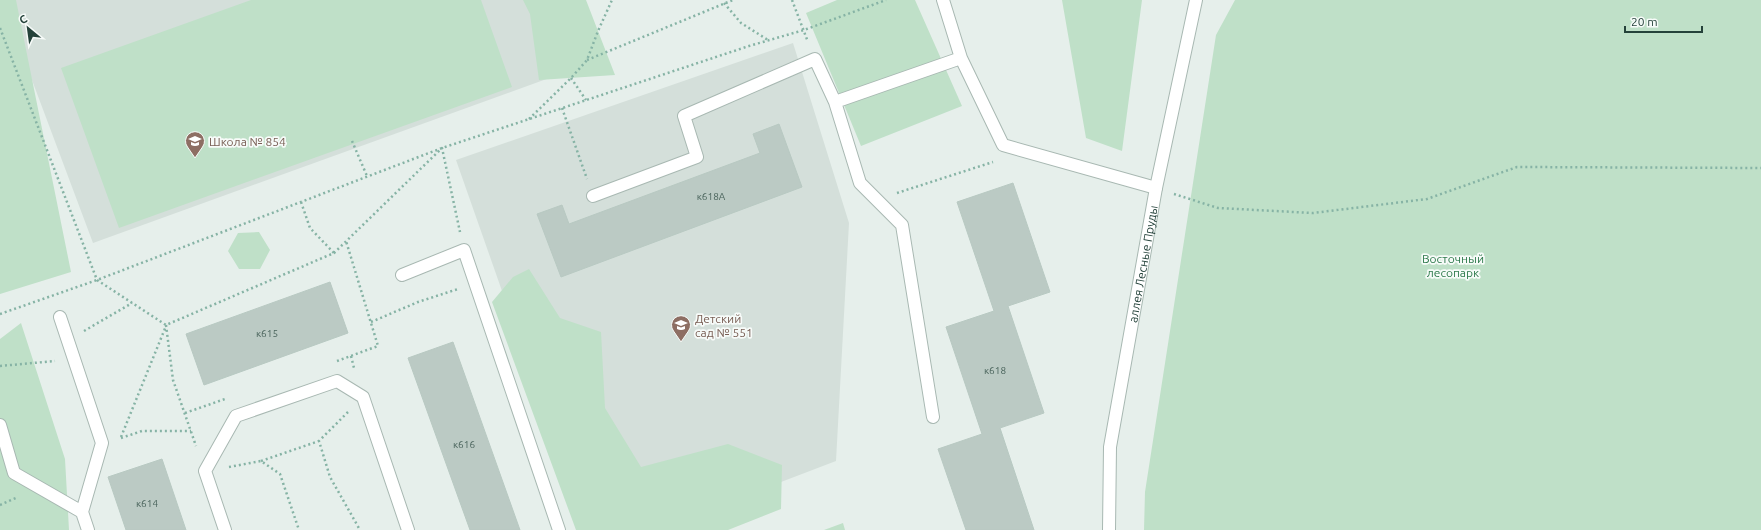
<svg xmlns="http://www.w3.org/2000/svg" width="1761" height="530" font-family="Ubuntu,sans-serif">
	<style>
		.built { fill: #d4dfda }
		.green { fill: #bfe0c8 }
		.building { fill: #bbcac4; stroke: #b8c9c2 }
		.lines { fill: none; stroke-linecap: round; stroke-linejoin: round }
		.lane-casing { stroke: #a8b8b2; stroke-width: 14 }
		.street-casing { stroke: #a8b8b2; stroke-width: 14 }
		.path { stroke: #86b3a5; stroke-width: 2.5; stroke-dasharray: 2 3; stroke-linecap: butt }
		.lane { stroke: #fff; stroke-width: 12 }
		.street { stroke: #fff; stroke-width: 12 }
		.labels { text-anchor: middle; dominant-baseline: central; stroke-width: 3.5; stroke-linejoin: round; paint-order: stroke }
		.number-label { font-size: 10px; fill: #4a645c }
		.education-label { font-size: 12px; fill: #785e54; stroke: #f7fbf9; text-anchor: start }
		.park-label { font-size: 12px; fill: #2d7a4b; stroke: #f7fbf9 }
		.street-label { font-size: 12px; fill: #24423a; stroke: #f7fbf9 }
	</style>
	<rect width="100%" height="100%" fill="#e6efeb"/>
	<path class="built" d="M2 0H536L563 73 93 243Z
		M793 43 849 223 836 461 655 530H586L456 160Z"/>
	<path class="green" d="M0 0H16L71 272 0 294Z
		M251 0H481L512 87 119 228 61 68Z
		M523 0H586L615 75 539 80 530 14Z
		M837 0H915L962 106 861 146 806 13Z
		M1062 0H1142L1122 151 1086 138Z
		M1235 0H1761V530H1144L1145 492 1216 35Z
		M259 232 270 250 260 269H239L228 251 238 233Z
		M529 269 560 318 601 332 605 408 641 467 728 444 782 465 781 509 728 530H576L492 302 513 277Z
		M21 323 65 459 69 530H0V339Z
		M843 523 845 530H824Z"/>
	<path class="building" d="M779 124 802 187 561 277 537 214 562 205 569 224 760 153 753 134Z
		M1013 183 1050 292 1008 306 1044 413 1000 428 1034 530H966L938 449 982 434 946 327 994 311 957 202Z
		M330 282 348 333 204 385 186 334Z
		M453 342 520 530H470L408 358Z
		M162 459 186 530H126L108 477Z"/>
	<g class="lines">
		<g class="lane-casing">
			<path id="lane" d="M943 0 961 58 1003 145 1156 188
				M593 196 697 157 684 116 815 59 835 102
				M402 275 464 250 559 530
				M60 317 102 443 82 512 88 530
				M933 417 902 225 860 183 835 102 961 58
				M0 425 14 473 82 512
				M225 530 205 471 236 416 337 381 363 397 408 530"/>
		</g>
		<g class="street-casing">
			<g id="street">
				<path id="s1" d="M1109 530 1110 447 1156 188 1196 0"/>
			</g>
		</g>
		<path class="path" d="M792 0 808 42
			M724 3 741 23 768 40
			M0 28 97 280 166 325 334 253 442 148 460 232
			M587 60 733 0
			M571 78 586 100
			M562 108 587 179
			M529 119 571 78 587 60 598 31 612 0
			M352 141 367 176
			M897 193 993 162
			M1174 194 1218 208 1313 213 1427 199 1517 167 1761 168
			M301 202 310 228 334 253
			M0 314 97 280 442 148 749 46 804 30 886 0
			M371 322 418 302 458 289
			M166 325 173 380 196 446
			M84 331 132 303
			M351 356 354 368
			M337 361 378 346 346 241
			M0 366 55 361
			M348 412 319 441 330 477 360 530
			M185 413 225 399
			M121 437 166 326
			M121 438 142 431H191
			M261 461 319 441
			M229 467 261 461 280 474 299 530
			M0 505 18 497"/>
		<use href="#lane" class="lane"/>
		<use href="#street" class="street"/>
	</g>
	<defs>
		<g id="school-pin" transform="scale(1)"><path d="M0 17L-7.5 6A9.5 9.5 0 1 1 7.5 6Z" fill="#8d6e63" stroke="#f7fbf9"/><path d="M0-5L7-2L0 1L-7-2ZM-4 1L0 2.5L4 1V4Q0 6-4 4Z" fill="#fff"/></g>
	</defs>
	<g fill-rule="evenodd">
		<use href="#school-pin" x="195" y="141"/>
		<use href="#school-pin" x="681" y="325"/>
	</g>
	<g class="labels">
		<g class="number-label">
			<text x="711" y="196">к618А</text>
			<text x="267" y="333">к615</text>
			<text x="995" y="370">к618</text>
			<text x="464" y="444">к616</text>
			<text x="147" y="503">к614</text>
		</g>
		<g class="education-label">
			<text x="209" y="141">Школа № 854</text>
			<text x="695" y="318">Детский<tspan x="695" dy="14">сад № 551</tspan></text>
		</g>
		<g class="park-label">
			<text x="1453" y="258">Восточный<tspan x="1453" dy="14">лесопарк</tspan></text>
		</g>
		<g class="street-label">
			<text stroke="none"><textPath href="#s1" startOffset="269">аллея Лесные Пруды</textPath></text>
		</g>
	</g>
	<g transform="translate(28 28) rotate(331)" stroke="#f7fbf9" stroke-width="3" paint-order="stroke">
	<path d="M0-3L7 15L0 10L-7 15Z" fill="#24423a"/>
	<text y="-6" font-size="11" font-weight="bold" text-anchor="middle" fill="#24423a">С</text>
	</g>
	<path d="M1625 26v6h77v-6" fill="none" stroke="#24423a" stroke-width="2"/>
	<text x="1631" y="26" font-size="12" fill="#24423a" stroke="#f7fbf9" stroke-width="3" paint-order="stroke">20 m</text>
</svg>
